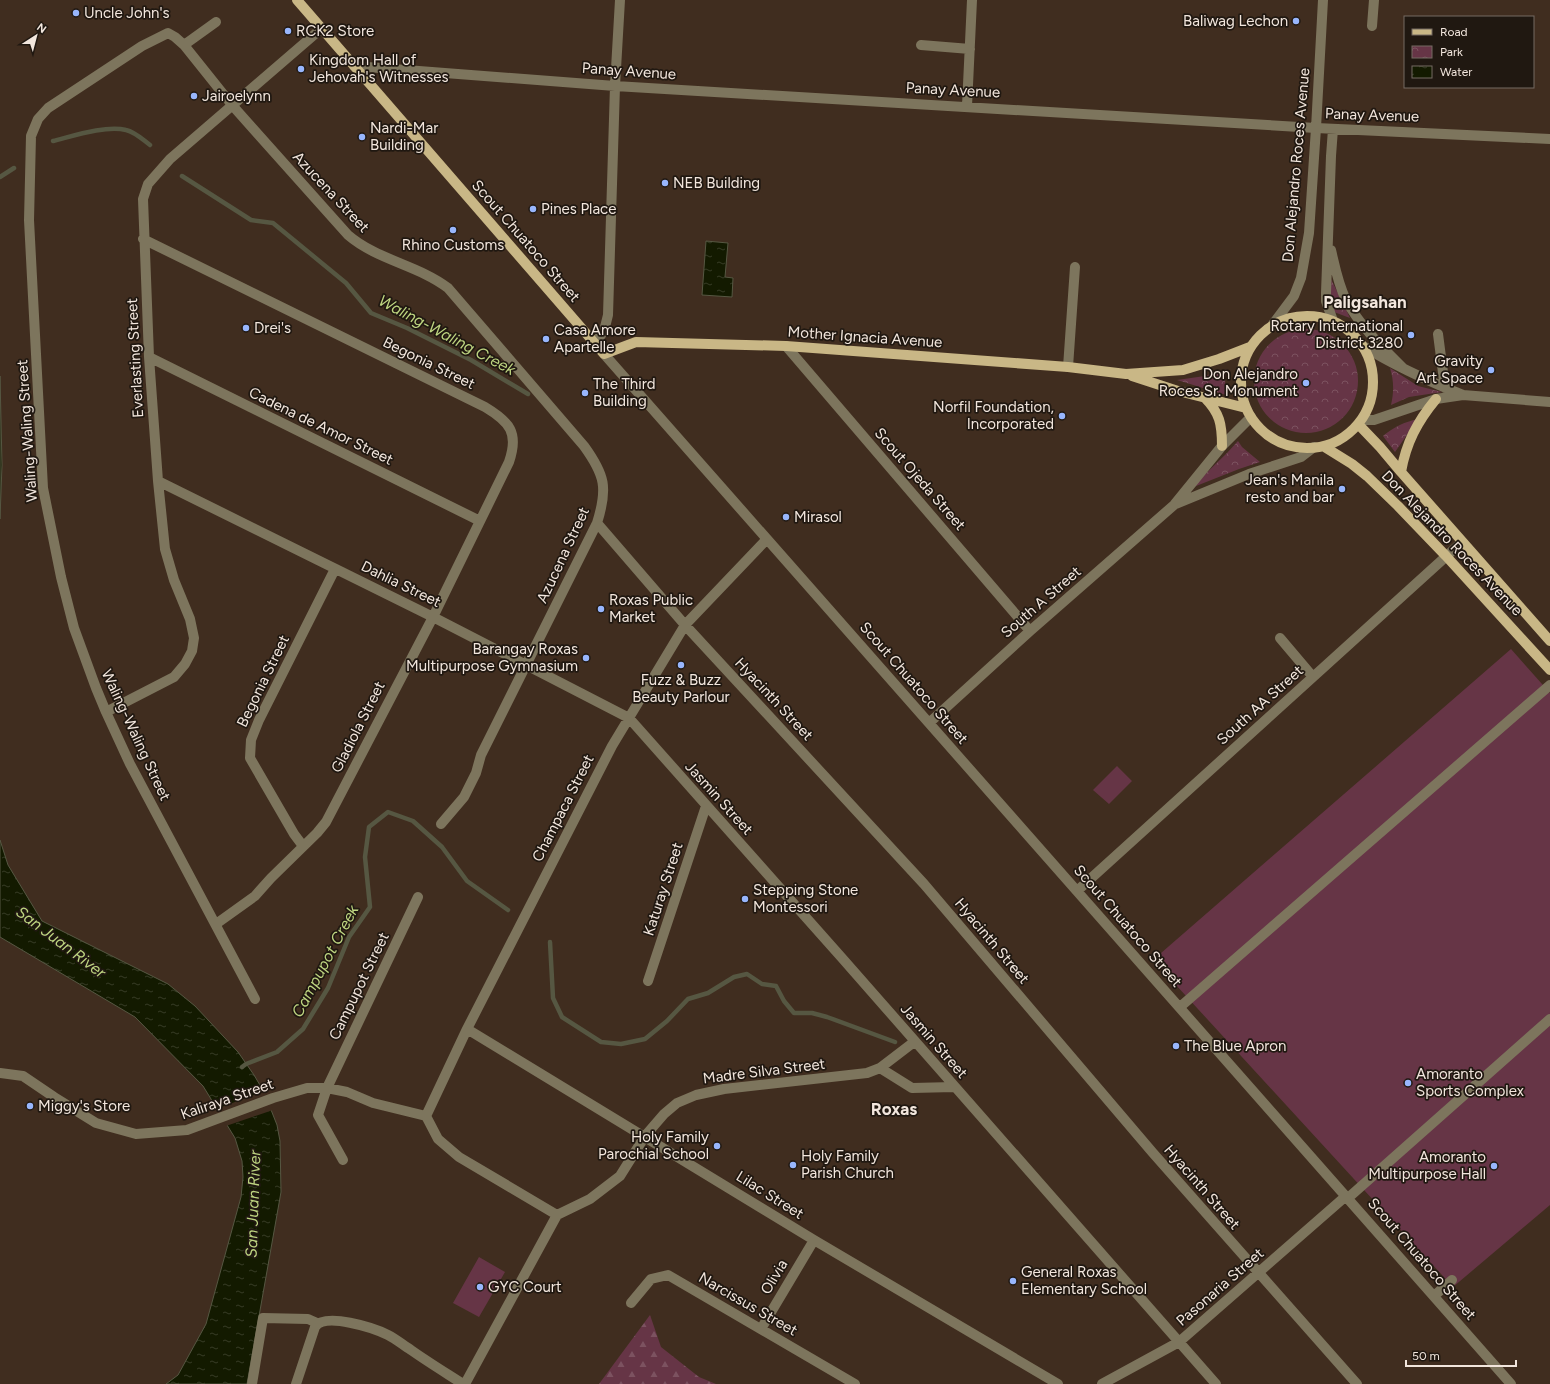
<svg xmlns="http://www.w3.org/2000/svg" width="1550" height="1384" font-family="Figtree,sans-serif">
	<style>
		.grass { fill: #663546 }
		.forest { fill: url(#forest-firs) }
		.park { fill: url(#park-crowns) }
		.water { fill: url(#water-ripples); stroke: #565742 }
		.pier { fill: #402d1f }
		.lines { fill: none; stroke-linecap: round; stroke-linejoin: round }
		.stream { stroke: #565742; stroke-width: 4.5 }
		.minor { stroke: #7d755d; stroke-width: 10 }
		.major { stroke: #c9b786; stroke-width: 10 }
		.poi-dot { fill: #98b6fd; stroke: #201811; stroke-width: 1.5 }
		.labels { text-anchor: middle; dominant-baseline: central; stroke-width: 3.5; stroke-linejoin: round; paint-order: stroke }
		.poi-label { font-size: 15px; fill: #f2e6dd; stroke: #201811; text-anchor: start }
		.street-label { font-size: 15px; fill: #f2e6dd; stroke: #201811 }
		.water-label { font-size: 16px; font-style: italic; fill: #bed581; stroke: #201811 }
		.quarter-label { font-size: 17px; font-weight: bold; fill: #f2e6dd; stroke: #201811 }
	</style>
	<defs>
		<pattern id="forest-firs" width="22" height="20" patternUnits="userSpaceOnUse"><rect width="22" height="20" fill="#663546"/><path d="M5 1l3.5 6h-7zM16 11l3.5 6h-7z" fill="#7c5260"/></pattern>
		<pattern id="park-crowns" width="20" height="18" patternUnits="userSpaceOnUse"><rect width="20" height="18" fill="#663546"/><path d="M2 6a3 3 0 1 1 6 0M12 15a3 3 0 1 1 6 0" fill="none" stroke="#7c5260"/></pattern>
		<pattern id="water-ripples" width="26" height="14" patternUnits="userSpaceOnUse"><rect width="26" height="14" fill="#131a00"/><path d="M2 4q2-2 4 0t4 0M15 11q2-2 4 0t4 0" fill="none" stroke="#363b25"/></pattern>
	</defs>
	<rect width="100%" height="100%" fill="#402d1f"/>
	<path class="grass" d="M1511 649 1550 693V1205L1453 1287 1153 960Z
		M1117 766 1132 781 1109 804 1093 790Z
		M479 1257 505 1272 479 1317 453 1303Z"/>
	<path class="forest" d="M650 1315 661 1347 699 1377 716 1384H599Z"/>
	<path class="park" d="M1331 279 1350 318 1334 312 1331 297Z
		M1254 381a52 52 0 1 1 104 0a52 52 0 1 1-104 0Z
		M1390 368 1418 386 1442 392 1409 397 1391 405C1394 392 1394 381 1390 368Z
		M1227 369 1225 379 1226 395 1177 380 1205 376Z
		M1418 419 1395 452 1383 436C1394 427 1404 422 1418 419Z
		M1238 441 1242 447 1260 462 1239 469 1191 488 1227 453Z"/>
	<path class="water" d="M706 241 728 243 725 277 733 278 732 297 702 295Z
		M0 376 2 465 0 519Z
		M0 840 8 865 42 921 168 984 195 1006 238 1052 254 1075 264 1092 277 1125 280 1141 281 1192 247 1384H166L178 1375 206 1324 241 1197 243 1177 242 1161 235 1138 203 1086 135 1017 0 937Z"/>
	<path class="pier" d="M265 1091 273 1110 226 1126 216 1109Z"/>
	<g class="lines">
		<path class="stream" d="M53 141C73 136 106 125 126 130 135 132 142 139 150 145
			M182 176 251 220 273 223 346 283 371 313 407 328 471 360 528 394
			M0 177 14 168
			M550 942 553 998 562 1017 601 1042 621 1044 645 1039 667 1021 688 999 708 993 734 977 747 974 762 984 776 986 784 1001 794 1013H812L827 1017 895 1042
			M242 1067 246 1064 277 1052 303 1029 328 988 349 937 370 907 365 857 369 827 388 812 413 821 442 847 467 881 508 910"/>
		<path class="minor" d="M1372 26 1374 0
			M184 45 216 22
			M921 45 970 49
			M354 66 615 86 1316 128 1550 139
			M967 106 972 0
			M143 239 485 407C510 422 519 433 509 462L433 617 326 822 317 833 271 878 255 896 216 924
			M1331 250C1335 267 1338 284 1346 300 1360 326 1382 347 1403 368
			M1333 321 1326 301V293L1331 156 1333 129
			M1273 324 1294 296 1301 278 1309 233 1316 128 1323 0
			M1438 334 1445 388
			M595 343 604 331 608 315 615 86 620 0
			M786 346 1030 631
			M1363 346C1395 366 1428 381 1463 395
			M604 354 1511 1384
			M149 357 480 521
			M1068 367 1075 267
			M1362 420H1374L1436 399 1463 395 1550 402
			M158 481 433 617 629 718 842 958 1216 1384
			M1176 504 1249 474 1301 457 1314 447
			M597 523 685 625 924 884 1153 1153 1357 1384
			M1280 638 1313 677
			M106 712 174 677 185 664 192 651 194 638 190 619 174 580 165 549 158 481 149 357 143 199 148 184 170 159 322 28
			M929 723 1030 631 1174 505 1222 446 1251 417
			M303 846 294 834 250 758 251 740 259 720 335 569
			M1077 891 1462 542
			M648 981 706 806
			M255 999 130 764 106 712 96 688 74 628 61 577 43 488 29 220 31 136 38 119 48 108 142 46 168 33 175 37 184 45 232 105 348 235C377 260 418 265 448 288L584 446C605 475 608 488 597 523L481 755 476 773 464 797 441 824
			M1180 1007 1550 685
			M467 1029 814 1240 1058 1384
			M880 1068 912 1088 954 1087
			M0 1073 23 1076 54 1097 96 1123 136 1134 187 1130 273 1098 307 1088H327L347 1092 373 1103 426 1116
			M426 1116 467 1029 612 746 685 625 767 539
			M426 1116 438 1139 459 1157 557 1215
			M343 1160 318 1115 327 1088 418 897
			M1348 1198 1550 1019
			M1434 1296 1452 1280
			M631 1303 651 1279 668 1275 855 1384
			M761 1329 814 1240
			M252 1384 263 1318 308 1319 317 1323
			M296 1384 315 1327C325 1312 374 1328 388 1335 396 1339 403 1345 411 1350 428 1362 446 1373 463 1384
			M465 1384 557 1215 590 1199 620 1176 645 1136 664 1114 677 1103 696 1095 724 1089 867 1073 880 1068 914 1042
			M1102 1384 1179 1342 1346 1196"/>
		<path class="major" d="M297 0 604 354 636 342 786 346 1068 367 1126 374 1183 370 1219 359 1250 347
			M1241 382a66 66 0 1 1 132 0a66 66 0 1 1-132 0Z
			M1132 376 1178 391 1246 408
			M1204 397C1220 413 1222 424 1222 446
			M1358 424 1380 447 1401 472 1550 641
			M1323 446 1352 464 1367 476 1398 506 1446 556 1550 670
			M1401 472C1406 443 1417 422 1436 399"/>
	</g>
	<g class="poi-dot">
		<circle cx="76" cy="13" r="4"/>
		<circle cx="1296" cy="21" r="4"/>
		<circle cx="288" cy="31" r="4"/>
		<circle cx="301" cy="69" r="4"/>
		<circle cx="194" cy="96" r="4"/>
		<circle cx="362" cy="137" r="4"/>
		<circle cx="665" cy="183" r="4"/>
		<circle cx="533" cy="209" r="4"/>
		<circle cx="453" cy="230" r="4"/>
		<circle cx="246" cy="328" r="4"/>
		<circle cx="1411" cy="335" r="4"/>
		<circle cx="546" cy="339" r="4"/>
		<circle cx="1491" cy="370" r="4"/>
		<circle cx="1306" cy="383" r="4"/>
		<circle cx="585" cy="393" r="4"/>
		<circle cx="1062" cy="416" r="4"/>
		<circle cx="1342" cy="489" r="4"/>
		<circle cx="786" cy="517" r="4"/>
		<circle cx="601" cy="609" r="4"/>
		<circle cx="586" cy="658" r="4"/>
		<circle cx="681" cy="665" r="4"/>
		<circle cx="745" cy="899" r="4"/>
		<circle cx="1176" cy="1046" r="4"/>
		<circle cx="1408" cy="1083" r="4"/>
		<circle cx="30" cy="1106" r="4"/>
		<circle cx="717" cy="1146" r="4"/>
		<circle cx="793" cy="1165" r="4"/>
		<circle cx="1494" cy="1166" r="4"/>
		<circle cx="1013" cy="1281" r="4"/>
		<circle cx="480" cy="1287" r="4"/>
	</g>
	<g class="labels">
		<g class="poi-label">
			<text x="84" y="13">Uncle John's</text>
			<text x="1288" y="21" text-anchor="end">Baliwag Lechon</text>
			<text x="296" y="31">RCK2 Store</text>
			<text x="309" y="60">Kingdom Hall of<tspan x="309" dy="17">Jehovah's Witnesses</tspan></text>
			<text x="202" y="96">Jairoelynn</text>
			<text x="370" y="128">Nardi-Mar<tspan x="370" dy="17">Building</tspan></text>
			<text x="673" y="183">NEB Building</text>
			<text x="541" y="209">Pines Place</text>
			<text x="453" y="245" text-anchor="middle">Rhino Customs</text>
			<text x="1403" y="326" text-anchor="end">Rotary International<tspan x="1403" dy="17">District 3280</tspan></text>
			<text x="254" y="328">Drei's</text>
			<text x="554" y="330">Casa Amore<tspan x="554" dy="17">Apartelle</tspan></text>
			<text x="1483" y="361" text-anchor="end">Gravity<tspan x="1483" dy="17">Art Space</tspan></text>
			<text x="1298" y="374" text-anchor="end">Don Alejandro<tspan x="1298" dy="17">Roces Sr. Monument</tspan></text>
			<text x="593" y="384">The Third<tspan x="593" dy="17">Building</tspan></text>
			<text x="1054" y="407" text-anchor="end">Norfil Foundation,<tspan x="1054" dy="17">Incorporated</tspan></text>
			<text x="1334" y="480" text-anchor="end">Jean's Manila<tspan x="1334" dy="17">resto and bar</tspan></text>
			<text x="794" y="517">Mirasol</text>
			<text x="609" y="600">Roxas Public<tspan x="609" dy="17">Market</tspan></text>
			<text x="578" y="649" text-anchor="end">Barangay Roxas<tspan x="578" dy="17">Multipurpose Gymnasium</tspan></text>
			<text x="681" y="680" text-anchor="middle">Fuzz &amp; Buzz<tspan x="681" dy="17">Beauty Parlour</tspan></text>
			<text x="753" y="890">Stepping Stone<tspan x="753" dy="17">Montessori</tspan></text>
			<text x="1184" y="1046">The Blue Apron</text>
			<text x="1416" y="1074">Amoranto<tspan x="1416" dy="17">Sports Complex</tspan></text>
			<text x="38" y="1106">Miggy's Store</text>
			<text x="709" y="1137" text-anchor="end">Holy Family<tspan x="709" dy="17">Parochial School</tspan></text>
			<text x="801" y="1156">Holy Family<tspan x="801" dy="17">Parish Church</tspan></text>
			<text x="1486" y="1157" text-anchor="end">Amoranto<tspan x="1486" dy="17">Multipurpose Hall</tspan></text>
			<text x="1021" y="1272">General Roxas<tspan x="1021" dy="17">Elementary School</tspan></text>
			<text x="488" y="1287">GYC Court</text>
		</g>
		<g class="street-label">
			<text transform="translate(629 71) rotate(4)">Panay Avenue</text>
			<text transform="translate(953 90) rotate(3)">Panay Avenue</text>
			<text transform="translate(1372 115) rotate(2)">Panay Avenue</text>
			<text transform="translate(1296 165) rotate(-85)">Don Alejandro Roces Avenue</text>
			<text transform="translate(331 192) rotate(47)">Azucena Street</text>
			<text transform="translate(526 241) rotate(49)">Scout Chuatoco Street</text>
			<text transform="translate(865 337) rotate(4)">Mother Ignacia Avenue</text>
			<text transform="translate(135 358) rotate(-93)">Everlasting Street</text>
			<text transform="translate(429 363) rotate(26)">Begonia Street</text>
			<text transform="translate(321 426) rotate(26)">Cadena de Amor Street</text>
			<text transform="translate(27 431) rotate(-94)">Waling-Waling Street</text>
			<text transform="translate(920 479) rotate(49)">Scout Ojeda Street</text>
			<text transform="translate(1452 543) rotate(46)">Don Alejandro Roces Avenue</text>
			<text transform="translate(563 555) rotate(-65)">Azucena Street</text>
			<text transform="translate(401 584) rotate(26)">Dahlia Street</text>
			<text transform="translate(1041 602) rotate(-41)">South A Street</text>
			<text transform="translate(263 681) rotate(-64)">Begonia Street</text>
			<text transform="translate(914 683) rotate(49)">Scout Chuatoco Street</text>
			<text transform="translate(774 699) rotate(47)">Hyacinth Street</text>
			<text transform="translate(1260 705) rotate(-42)">South AA Street</text>
			<text transform="translate(358 727) rotate(-63)">Gladiola Street</text>
			<text transform="translate(136 735) rotate(65)">Waling-Waling Street</text>
			<text transform="translate(719 798) rotate(48)">Jasmin Street</text>
			<text transform="translate(563 808) rotate(-63)">Champaca Street</text>
			<text transform="translate(663 889) rotate(-72)">Katuray Street</text>
			<text transform="translate(1128 926) rotate(49)">Scout Chuatoco Street</text>
			<text transform="translate(992 941) rotate(50)">Hyacinth Street</text>
			<text transform="translate(359 986) rotate(-64)">Campupot Street</text>
			<text transform="translate(934 1041) rotate(49)">Jasmin Street</text>
			<text transform="translate(764 1071) rotate(-7)">Madre Silva Street</text>
			<text transform="translate(227 1099) rotate(-19)">Kaliraya Street</text>
			<text transform="translate(1202 1187) rotate(49)">Hyacinth Street</text>
			<text transform="translate(770 1195) rotate(32)">Lilac Street</text>
			<text transform="translate(1422 1259) rotate(49)">Scout Chuatoco Street</text>
			<text transform="translate(774 1277) rotate(-59)">Olivia</text>
			<text transform="translate(1220 1287) rotate(-41)">Pasonaria Street</text>
			<text transform="translate(748 1304) rotate(30)">Narcissus Street</text>
		</g>
		<g class="water-label">
			<text transform="translate(447 335) rotate(28)">Waling-Waling Creek</text>
			<text transform="translate(61 942) rotate(37)">San Juan River</text>
			<text transform="translate(325 961) rotate(-62)">Campupot Creek</text>
			<text transform="translate(253 1204) rotate(-88)">San Juan River</text>
		</g>
		<g class="quarter-label">
			<text x="1365" y="302">Paligsahan</text>
			<text x="894" y="1109">Roxas</text>
		</g>
	</g>
	<rect x="1404" y="16" width="130" height="72" fill="#201811" stroke="#746a63"/>
	<rect x="1412" y="29" width="20" height="6" fill="#c9b786" stroke="#746a63"/>
	<text x="1440" y="36" font-size="12" fill="#f2e6dd">Road</text>
	<rect x="1412" y="46" width="20" height="12" fill="url(#park-crowns)" stroke="#746a63"/>
	<text x="1440" y="56" font-size="12" fill="#f2e6dd">Park</text>
	<rect x="1412" y="66" width="20" height="12" fill="url(#water-ripples)" stroke="#746a63"/>
	<text x="1440" y="76" font-size="12" fill="#f2e6dd">Water</text>
	<g transform="translate(36 36) rotate(36)" stroke="#201811" stroke-width="3" paint-order="stroke">
	<path d="M0-3L7 15L0 10L-7 15Z" fill="#f2e6dd"/>
	<text y="-6" font-size="11" font-weight="bold" text-anchor="middle" fill="#f2e6dd">N</text>
	</g>
	<path d="M1406 1360v6h110v-6" fill="none" stroke="#f2e6dd" stroke-width="2"/>
	<text x="1412" y="1360" font-size="12" fill="#f2e6dd" stroke="#201811" stroke-width="3" paint-order="stroke">50 m</text>
</svg>
